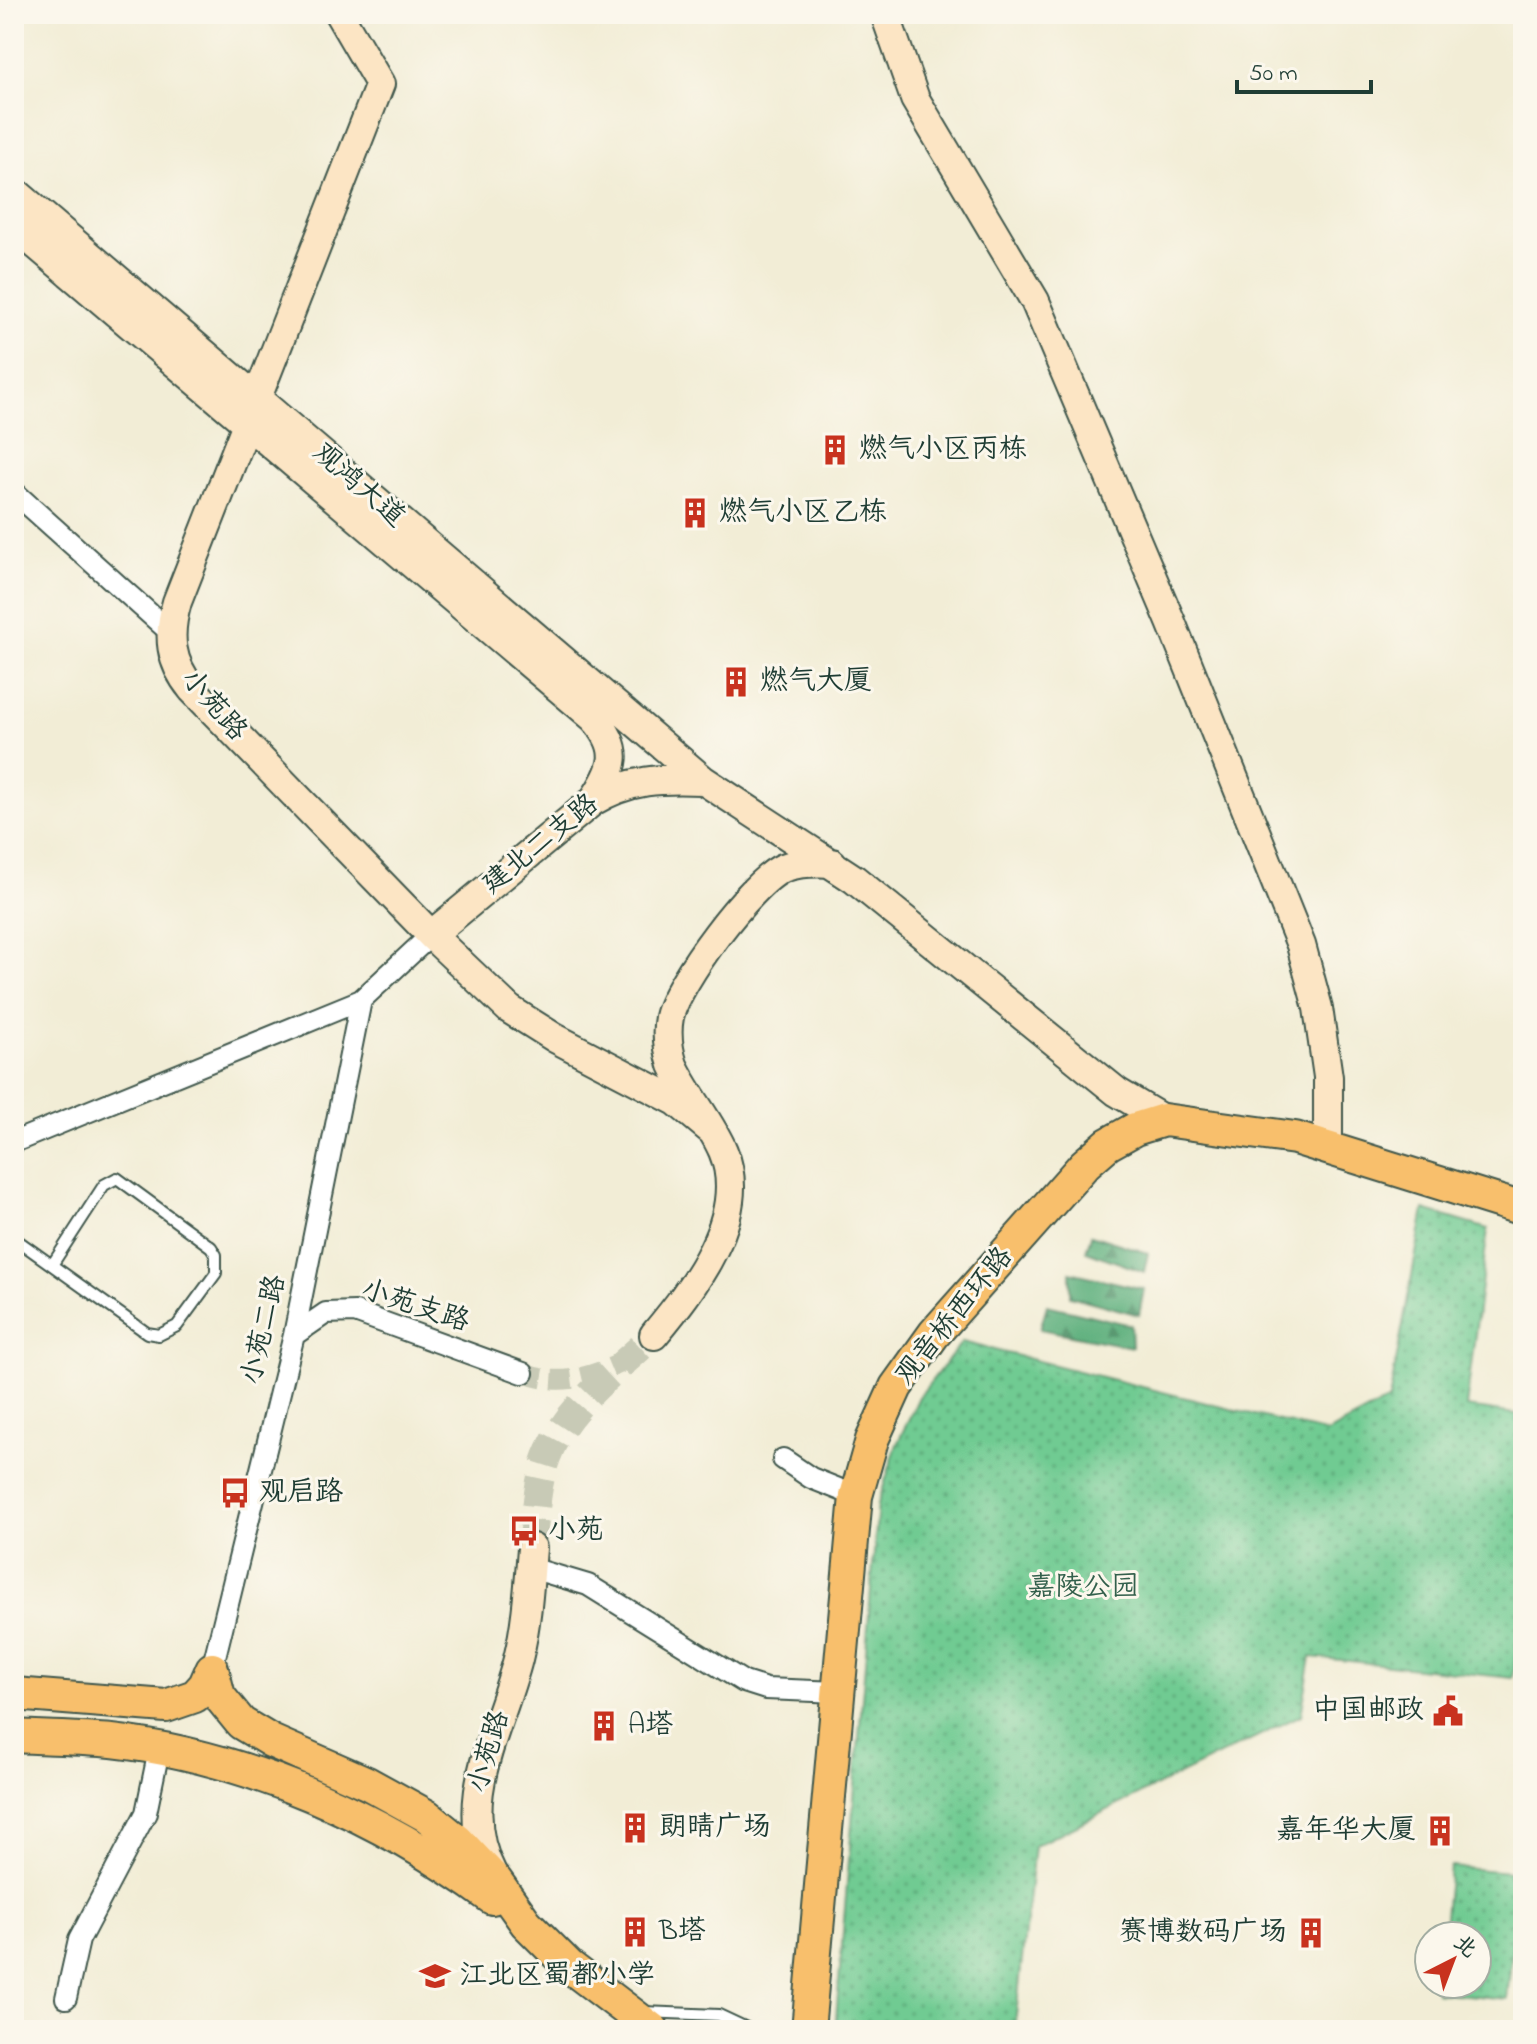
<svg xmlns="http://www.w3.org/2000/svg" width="1537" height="2044" font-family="'Indie Flower','LXGW WenKai TC',sans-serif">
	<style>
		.forest { fill: url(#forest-firs); stroke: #3e7658; stroke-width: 2 }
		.park { fill: url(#park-dots); stroke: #488463; stroke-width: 2 }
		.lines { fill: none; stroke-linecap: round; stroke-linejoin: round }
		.street-tunnel { stroke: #c8cab6; stroke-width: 20; stroke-dasharray: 20 10; stroke-linecap: butt }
		.secondary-tunnel { stroke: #c8cab6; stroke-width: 28; stroke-dasharray: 28 14; stroke-linecap: butt }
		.lane-casing { stroke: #3f574c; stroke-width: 14 }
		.street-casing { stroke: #3f574c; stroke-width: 24 }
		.secondary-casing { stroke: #3f574c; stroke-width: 32 }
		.primary-casing { stroke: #3f574c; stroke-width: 36 }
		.lane { stroke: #fff; stroke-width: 10 }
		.street { stroke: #fff; stroke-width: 20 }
		.secondary { stroke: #fce5c4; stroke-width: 28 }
		.primary { stroke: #f8bf6c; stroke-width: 32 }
		.labels { text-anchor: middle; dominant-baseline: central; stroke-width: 6; stroke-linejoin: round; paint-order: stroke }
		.poi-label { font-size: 28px; fill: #1f3d34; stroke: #fbf7ec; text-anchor: start }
		.street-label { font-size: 28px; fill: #1f3d34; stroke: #fbf7ec }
		.park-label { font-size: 28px; fill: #33604c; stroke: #fbf7ec }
	</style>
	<defs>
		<pattern id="forest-firs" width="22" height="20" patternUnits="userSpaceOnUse" patternTransform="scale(2)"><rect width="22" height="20" fill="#5caf7c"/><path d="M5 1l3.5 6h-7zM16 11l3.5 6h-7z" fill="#4b9066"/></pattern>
		<pattern id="park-dots" width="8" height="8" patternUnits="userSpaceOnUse" patternTransform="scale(2)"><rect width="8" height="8" fill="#70cb92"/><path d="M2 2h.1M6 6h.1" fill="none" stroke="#5ba678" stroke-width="1.8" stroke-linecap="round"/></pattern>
	</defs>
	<rect width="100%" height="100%" fill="#fbf7ec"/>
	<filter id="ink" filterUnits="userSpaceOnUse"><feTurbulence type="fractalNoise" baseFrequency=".0125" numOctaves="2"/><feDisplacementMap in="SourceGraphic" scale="16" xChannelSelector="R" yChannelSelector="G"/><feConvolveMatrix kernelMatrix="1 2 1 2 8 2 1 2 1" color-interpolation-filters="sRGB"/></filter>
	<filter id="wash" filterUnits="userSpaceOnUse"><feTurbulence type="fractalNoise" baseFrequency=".006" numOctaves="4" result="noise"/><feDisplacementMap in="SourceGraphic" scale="32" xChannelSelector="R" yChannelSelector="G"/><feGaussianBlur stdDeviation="1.8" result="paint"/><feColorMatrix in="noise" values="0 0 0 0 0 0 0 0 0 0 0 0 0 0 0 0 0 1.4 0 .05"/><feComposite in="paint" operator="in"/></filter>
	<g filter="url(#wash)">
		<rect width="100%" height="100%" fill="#f2edd6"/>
		<path class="forest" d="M1091 1235 1148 1253 1144 1272 1086 1251Z
			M1070 1272 1144 1289 1139 1315 1070 1296Z
			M1047 1305 1131 1325 1132 1347 1040 1329Z"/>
		<path class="park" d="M1424 1210 1488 1229 1466 1407 1523 1415V1594L1513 1678 1311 1657 1301 1715 1034 1846 1015 2025 1010 2030H835L878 1504 897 1444 919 1397 962 1342 1327 1433 1389 1400Z
			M1450 1867 1520 1873 1507 1999 1437 1992 1438 1984H1477V1936H1443Z"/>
	</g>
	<g filter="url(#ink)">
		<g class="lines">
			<path class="street-tunnel" d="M523 1373C563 1388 592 1376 630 1359"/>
			<path class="secondary-tunnel" d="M532 1548C536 1516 536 1480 550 1450 571 1402 618 1370 654 1335"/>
			<g class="lane-casing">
				<path id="lane" d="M14 1238 147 1333 159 1335 177 1326 216 1273V1255L211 1247 117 1178 104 1185 52 1265
					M643 2012 719 2015 751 2030"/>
			</g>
			<g class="street-casing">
				<path id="street" d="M14 492 170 632
					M14 1142 361 1000 431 935
					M294 1335 326 1313 355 1312 523 1373
					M783 1459 811 1478 856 1496
					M531 1568 588 1585 744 1682 766 1689 838 1692
					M212 1669 294 1335 361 1000
					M66 1998 79 1940 146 1813 159 1750"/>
			</g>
			<g class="secondary-casing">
				<path id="secondary" d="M339 14 380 84 177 602C167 636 170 662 192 689L431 935 509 1009 555 1038 676 1101 712 1131
					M885 14 915 99 1035 301 1171 622 1301 945 1318 1008 1328 1077V1148
					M14 191 703 780 854 879 1117 1092 1164 1120
					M14 226 594 718C623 750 615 768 593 801
					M431 935 593 801C630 779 661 778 703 780
					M654 1335C693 1288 750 1216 723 1151 710 1121 687 1095 673 1065 668 1049 666 1033 669 1017 677 982 751 882 783 868 799 862 815 862 832 863
					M492 1873C454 1801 500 1730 518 1659 527 1623 529 1585 532 1548"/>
			</g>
			<g class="primary-casing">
				<path id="primary" d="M212 1669 219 1696 241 1723 271 1741 367 1783 427 1816 458 1841 496 1881 526 1923 569 1966 653 2030
					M14 1694 166 1706 195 1696 205 1685 212 1669
					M14 1736C46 1738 79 1738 112 1741 247 1756 383 1818 492 1898
					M808 2030 856 1496 872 1440 896 1387 934 1334 1085 1164 1108 1144 1135 1129 1164 1120 1295 1138 1523 1209"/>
			</g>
			<use href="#lane" class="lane"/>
			<use href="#street" class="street"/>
			<use href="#secondary" class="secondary"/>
			<use href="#primary" class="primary"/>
		</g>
	</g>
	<defs>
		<g id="building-bare" transform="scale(2.4)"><path d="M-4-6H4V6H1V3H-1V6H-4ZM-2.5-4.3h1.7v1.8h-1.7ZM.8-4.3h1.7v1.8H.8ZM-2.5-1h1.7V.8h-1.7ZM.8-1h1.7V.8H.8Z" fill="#c8321e" stroke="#fbf7ec" stroke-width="2.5" paint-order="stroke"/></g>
		<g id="bus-bare" transform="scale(2.4)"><path d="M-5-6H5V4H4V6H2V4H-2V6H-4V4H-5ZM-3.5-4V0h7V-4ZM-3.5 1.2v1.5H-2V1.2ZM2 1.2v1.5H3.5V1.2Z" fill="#c8321e" stroke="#fbf7ec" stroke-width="2.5" paint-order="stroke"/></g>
		<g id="civic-bare" transform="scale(2.4)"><path d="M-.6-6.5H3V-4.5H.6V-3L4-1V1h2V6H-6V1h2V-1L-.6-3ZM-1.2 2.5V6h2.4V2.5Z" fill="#c8321e" stroke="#fbf7ec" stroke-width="2.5" paint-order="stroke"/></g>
		<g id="school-bare" transform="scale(2.4)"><path d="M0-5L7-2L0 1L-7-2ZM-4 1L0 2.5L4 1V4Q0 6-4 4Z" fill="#c8321e" stroke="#fbf7ec" stroke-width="2.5" paint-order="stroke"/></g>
	</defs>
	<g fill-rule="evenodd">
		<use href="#building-bare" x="835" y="450"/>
		<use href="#building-bare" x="695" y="513"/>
		<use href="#building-bare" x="736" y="682"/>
		<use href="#bus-bare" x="235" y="1493"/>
		<use href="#bus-bare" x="524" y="1531"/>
		<use href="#civic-bare" x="1448" y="1711"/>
		<use href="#building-bare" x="604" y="1726"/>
		<use href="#building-bare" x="635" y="1828"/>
		<use href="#building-bare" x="1440" y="1831"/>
		<use href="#building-bare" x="635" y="1932"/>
		<use href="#building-bare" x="1311" y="1933"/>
		<use href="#school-bare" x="435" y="1976"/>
	</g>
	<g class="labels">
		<g class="poi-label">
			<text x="859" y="450">燃气小区丙栋</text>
			<text x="719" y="513">燃气小区乙栋</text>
			<text x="760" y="682">燃气大厦</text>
			<text x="259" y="1493">观启路</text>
			<text x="548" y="1531">小苑</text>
			<text x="1424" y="1711" text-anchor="end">中国邮政</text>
			<text x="628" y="1726">A塔</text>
			<text x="659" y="1828">朗晴广场</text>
			<text x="1416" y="1831" text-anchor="end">嘉年华大厦</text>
			<text x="659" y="1932">B塔</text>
			<text x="1287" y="1933" text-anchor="end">赛博数码广场</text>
			<text x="459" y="1976">江北区蜀都小学</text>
		</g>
		<g class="street-label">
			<text transform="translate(358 486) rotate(41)">观鸿大道</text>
			<text transform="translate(213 706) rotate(49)">小苑路</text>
			<text transform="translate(541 845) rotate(-39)">建北二支路</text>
			<text transform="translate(415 1307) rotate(18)">小苑支路</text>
			<text transform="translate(955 1317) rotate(-51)">观音桥西环路</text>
			<text transform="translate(265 1330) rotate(-77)">小苑二路</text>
			<text transform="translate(490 1752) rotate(-74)">小苑路</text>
		</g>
		<g class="park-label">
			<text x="1083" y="1588">嘉陵公园</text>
		</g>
	</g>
	<rect width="1537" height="2044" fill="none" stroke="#fbf7ec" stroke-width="48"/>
	<g transform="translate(1453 1960) rotate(42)"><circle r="38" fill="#fbf7ec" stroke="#a3ada2" stroke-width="2"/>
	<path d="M0-6L14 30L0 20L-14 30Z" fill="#c8321e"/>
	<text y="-12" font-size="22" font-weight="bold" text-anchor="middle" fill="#1f3d34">北</text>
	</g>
	<path d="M1237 80v12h134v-12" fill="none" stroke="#1f3d34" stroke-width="4"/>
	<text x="1249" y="80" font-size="24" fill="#1f3d34" stroke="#fbf7ec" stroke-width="6" paint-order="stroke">50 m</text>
</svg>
